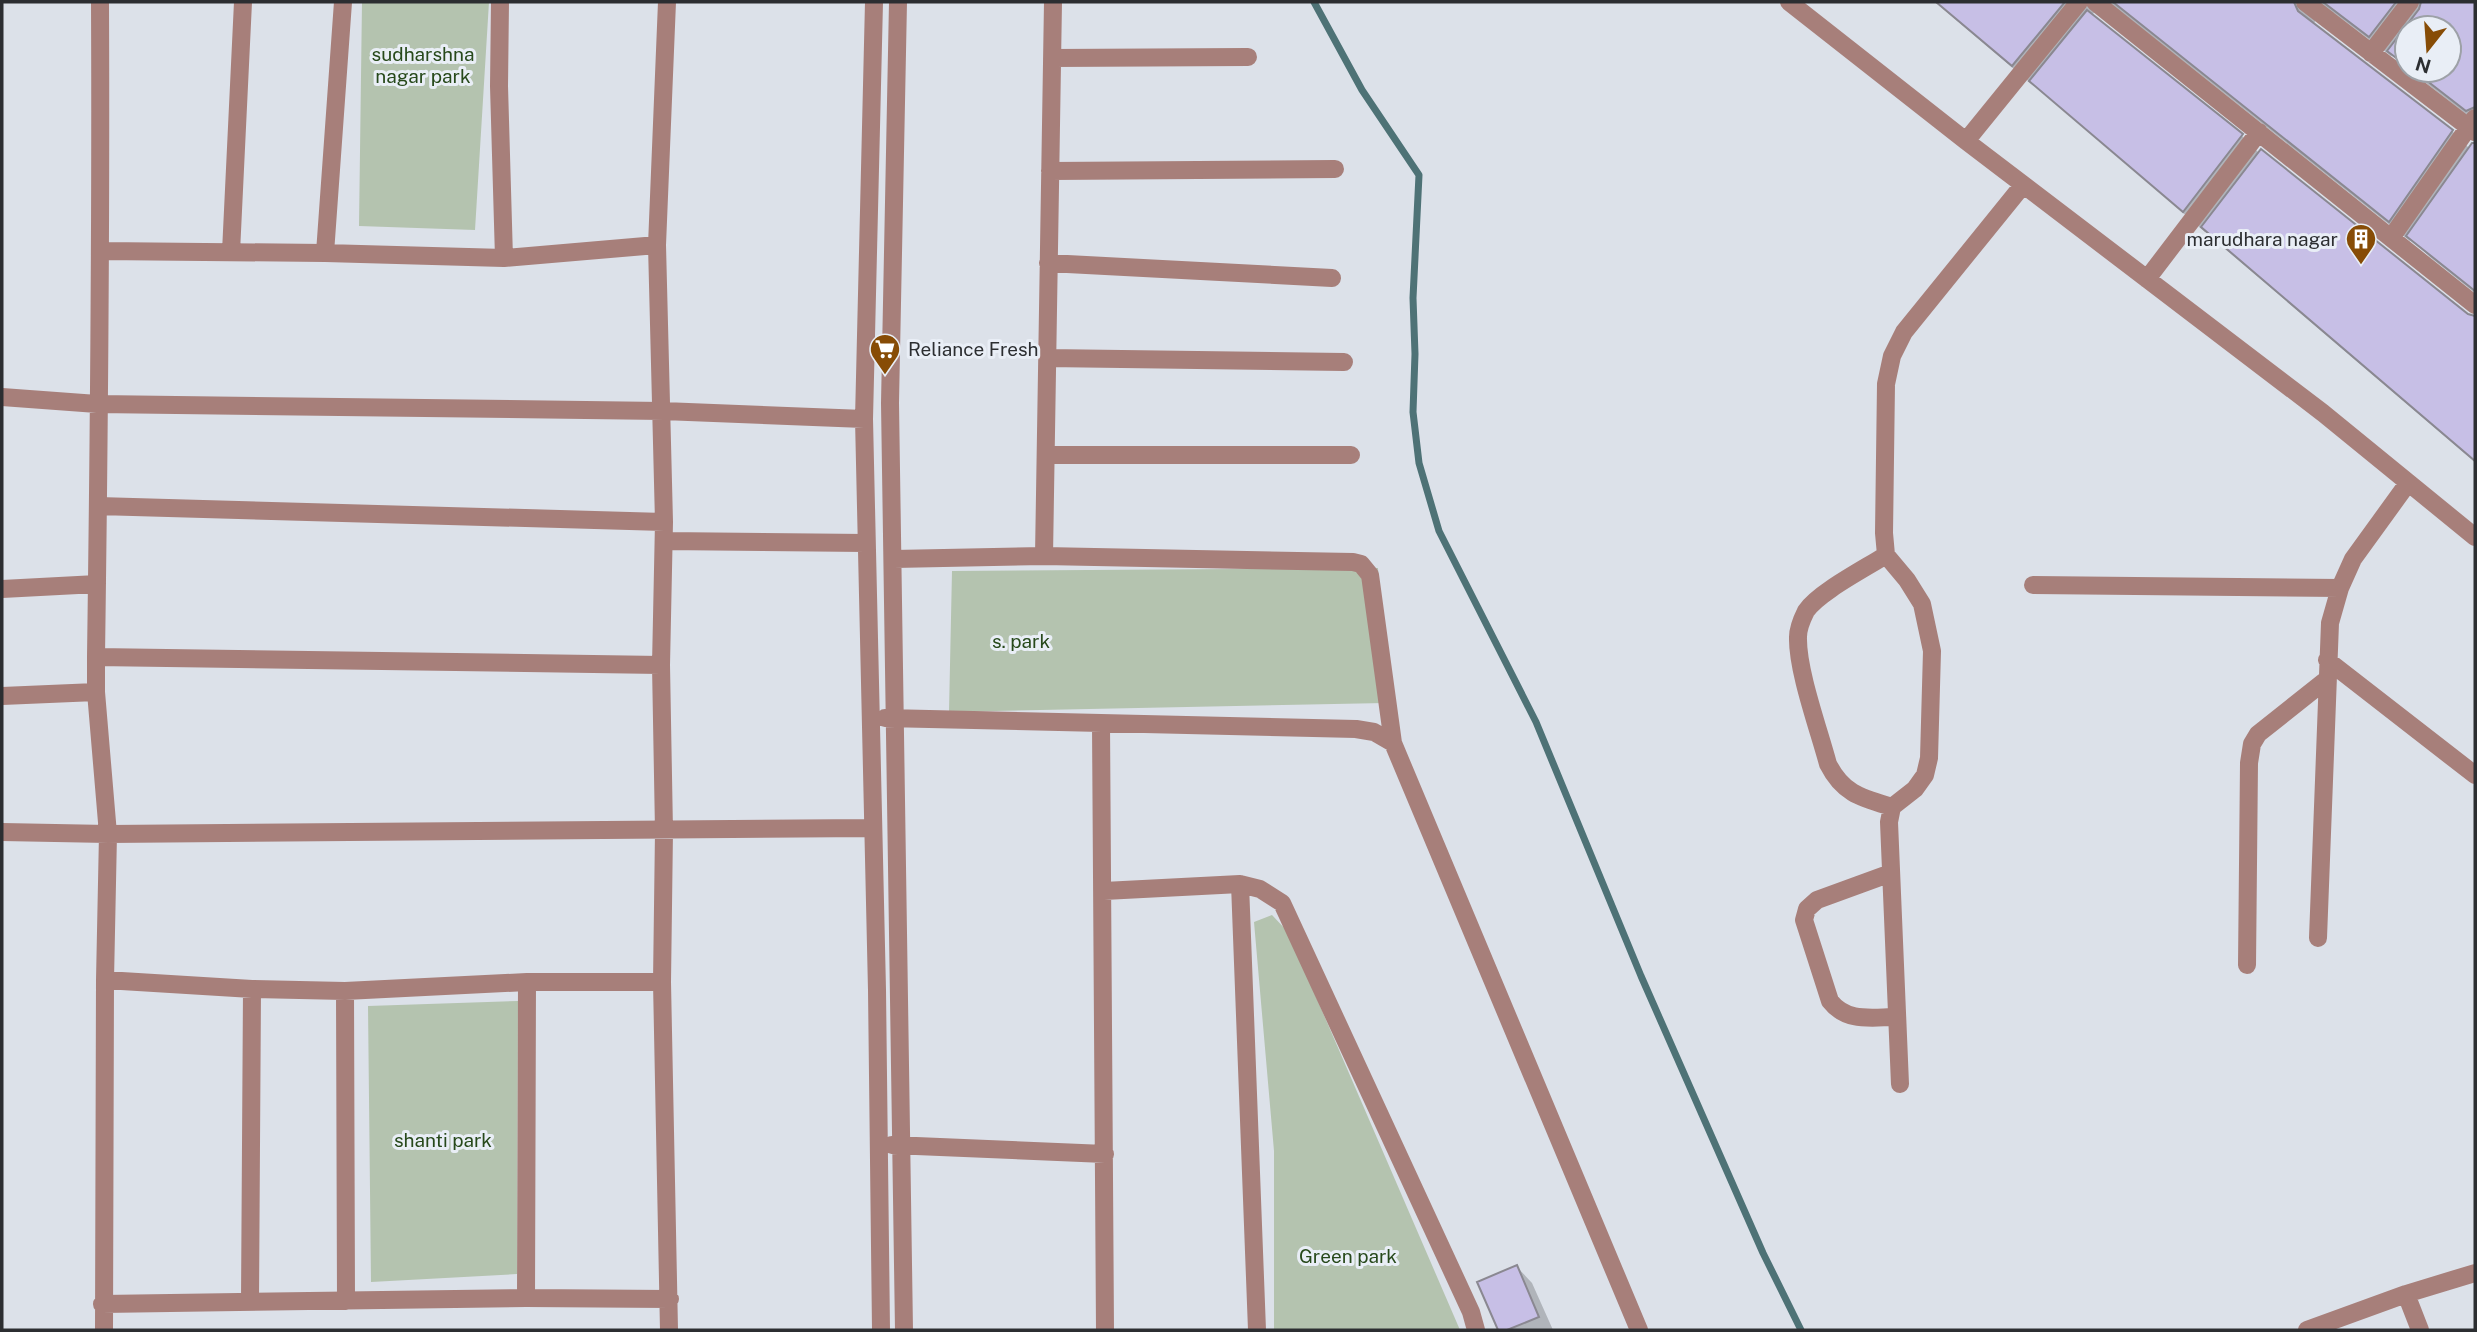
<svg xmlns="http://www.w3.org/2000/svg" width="2477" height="1332" font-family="'Public Sans',sans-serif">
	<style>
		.green { fill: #b4c3af }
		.shadow { fill: #0003 }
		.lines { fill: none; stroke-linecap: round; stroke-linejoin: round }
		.stream { stroke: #4e7276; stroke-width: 7 }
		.building { fill: #c7bfe6; stroke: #8a8891; stroke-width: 2 }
		.minor { stroke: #a77f7a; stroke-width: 18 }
		.labels { text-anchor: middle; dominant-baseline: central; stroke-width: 6; stroke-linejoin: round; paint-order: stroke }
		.park-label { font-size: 19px; fill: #27491b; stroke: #e9eef6 }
		.poi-label { font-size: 19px; fill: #2c2e31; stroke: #e9eef6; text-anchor: end }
	</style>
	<rect width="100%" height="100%" fill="#dce1e9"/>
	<path class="green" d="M362 2H489L475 230 359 226Z
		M1378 568 1385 703 949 712 952 571Z
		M1272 915 1288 932 1460 1330H1274V1151L1254 922Z
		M518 1001 517 1274 371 1282 368 1006Z"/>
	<path class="shadow" d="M1935 2H2475V121L2409 70H2449V28H2407V68L2393 54 2391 56 2334 13 2321 12 2314 23 2452 131 2470 149 2475 144V293L2430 257 2412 239 2410 241 2120 11H2097L2091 15 2242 136 2259 153 2467 315 2475 318V462L2224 248 2206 230 2205 232 2035 84 2034 86Z
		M1517 1267 1532 1283 1553 1330H1500L1479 1283Z"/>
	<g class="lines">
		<path class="stream" d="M1314 2 1362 90 1419 175 1413 298 1415 354 1413 412 1419 463 1439 531 1536 722 1641 976 1763 1253 1801 1330"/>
	</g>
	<path class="building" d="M1936 2H2065L2012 66Z
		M2113 2H2294L2298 11 2453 130 2389 222Z
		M2323 2H2396L2369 37Z
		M2421 2H2475V107L2466 111 2413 70H2449V28H2407V66L2387 51 2419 9Z
		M2087 10 2243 134 2183 212 2029 81Z
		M2472 143H2475V291L2406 236Z
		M2261 149 2468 314 2475 316V461L2201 227Z
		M1517 1265 1539 1317 1507 1330H1498L1477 1282Z"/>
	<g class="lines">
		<path class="minor" d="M100 2C101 220 99 439 96 657V692L108 834 105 980 104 1330
			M500 2 499 86 504 258
			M667 2 657 245 664 522 661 665 664 831 662 982 669 1330
			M874 2 864 419 877 990 881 1330
			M898 2 890 403 904 1330
			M1789 2 1966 141 2323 413 2475 537
			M2095 2 2475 305
			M2305 2 2475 132
			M2371 53 2410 2
			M1052 58 1248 57
			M1966 141 2079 2
			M1050 171 1335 169
			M2391 238 2475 118
			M101 251 325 253 504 258 657 245
			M231 252 243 2
			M325 253 343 2
			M1048 263 1332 278
			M2147 279 2259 132
			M1047 358 1344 362
			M2 397 97 404 663 411 864 419
			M1046 455H1351
			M98 506 664 522
			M664 541 866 543
			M1886 555C1866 568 1819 592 1806 611 1802 619 1798 628 1798 637 1797 670 1819 730 1828 764 1843 794 1862 798 1892 807
			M1044 556 1053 2
			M894 559 1044 556 1353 562 1361 564 1370 575 1393 743
			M2033 585 2340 588
			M2 589 97 584
			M96 657 661 665
			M2327 660 2475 775
			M2 696 96 692
			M885 718 1356 729 1374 732 1393 743 1639 1330
			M1101 724 1105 1330
			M2 832 108 834 872 828
			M1891 873 1817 900 1807 909 1804 920 1830 1001C1847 1023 1872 1017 1897 1017
			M1240 884 1257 1330
			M1104 891 1240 884 1260 889 1282 903 1471 1312 1476 1330
			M2318 938 2330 623 2340 588 2353 559 2408 483
			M2247 965 2249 763 2252 744 2258 734 2326 680
			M105 980 252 989 345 991 527 982H662
			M345 991 346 1301
			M1900 1084 1889 822 1892 807 1915 789 1925 775 1929 758 1932 651 1922 604 1907 580 1886 555 1884 533 1886 384 1892 356 1904 332 2023 185
			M892 1145 1105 1154
			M2406 1294 2420 1330
			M526 1298 527 982
			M250 1301 252 989
			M102 1304 526 1298 670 1299
			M2307 1330 2406 1294 2475 1273"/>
	</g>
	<defs>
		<g id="building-pin" transform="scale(1.575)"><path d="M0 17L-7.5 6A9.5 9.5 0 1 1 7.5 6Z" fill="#874c06" stroke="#e9eef6"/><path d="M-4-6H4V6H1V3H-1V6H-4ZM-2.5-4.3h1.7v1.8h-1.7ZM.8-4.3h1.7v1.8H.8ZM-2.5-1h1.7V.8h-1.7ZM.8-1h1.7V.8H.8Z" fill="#fff"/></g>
		<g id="supermarket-pin" transform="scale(1.575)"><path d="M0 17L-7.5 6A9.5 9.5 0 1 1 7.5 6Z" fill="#874c06" stroke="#e9eef6"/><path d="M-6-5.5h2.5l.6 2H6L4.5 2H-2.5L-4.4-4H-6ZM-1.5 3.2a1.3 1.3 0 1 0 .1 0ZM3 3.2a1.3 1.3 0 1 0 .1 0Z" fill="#fff"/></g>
	</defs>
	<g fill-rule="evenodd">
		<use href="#building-pin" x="2361" y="239"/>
		<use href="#supermarket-pin" x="885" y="349"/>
	</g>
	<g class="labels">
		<g class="park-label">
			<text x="423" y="54">sudharshna<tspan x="423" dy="22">nagar park</tspan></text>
			<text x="1021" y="641">s. park</text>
			<text x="443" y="1140">shanti park</text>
			<text x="1348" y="1256">Green park</text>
		</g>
		<g class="poi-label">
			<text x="2338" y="239">marudhara nagar</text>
			<text x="908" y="349" text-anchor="start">Reliance Fresh</text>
		</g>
	</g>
	<rect width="2477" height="1332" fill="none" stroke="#2c2e31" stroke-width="7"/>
	<g transform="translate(2428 49) rotate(197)"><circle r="33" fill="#e9eef6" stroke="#9da1a7" stroke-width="2"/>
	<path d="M0-5L12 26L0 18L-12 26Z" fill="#874c06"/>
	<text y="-10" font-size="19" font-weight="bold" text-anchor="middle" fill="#2c2e31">N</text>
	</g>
</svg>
